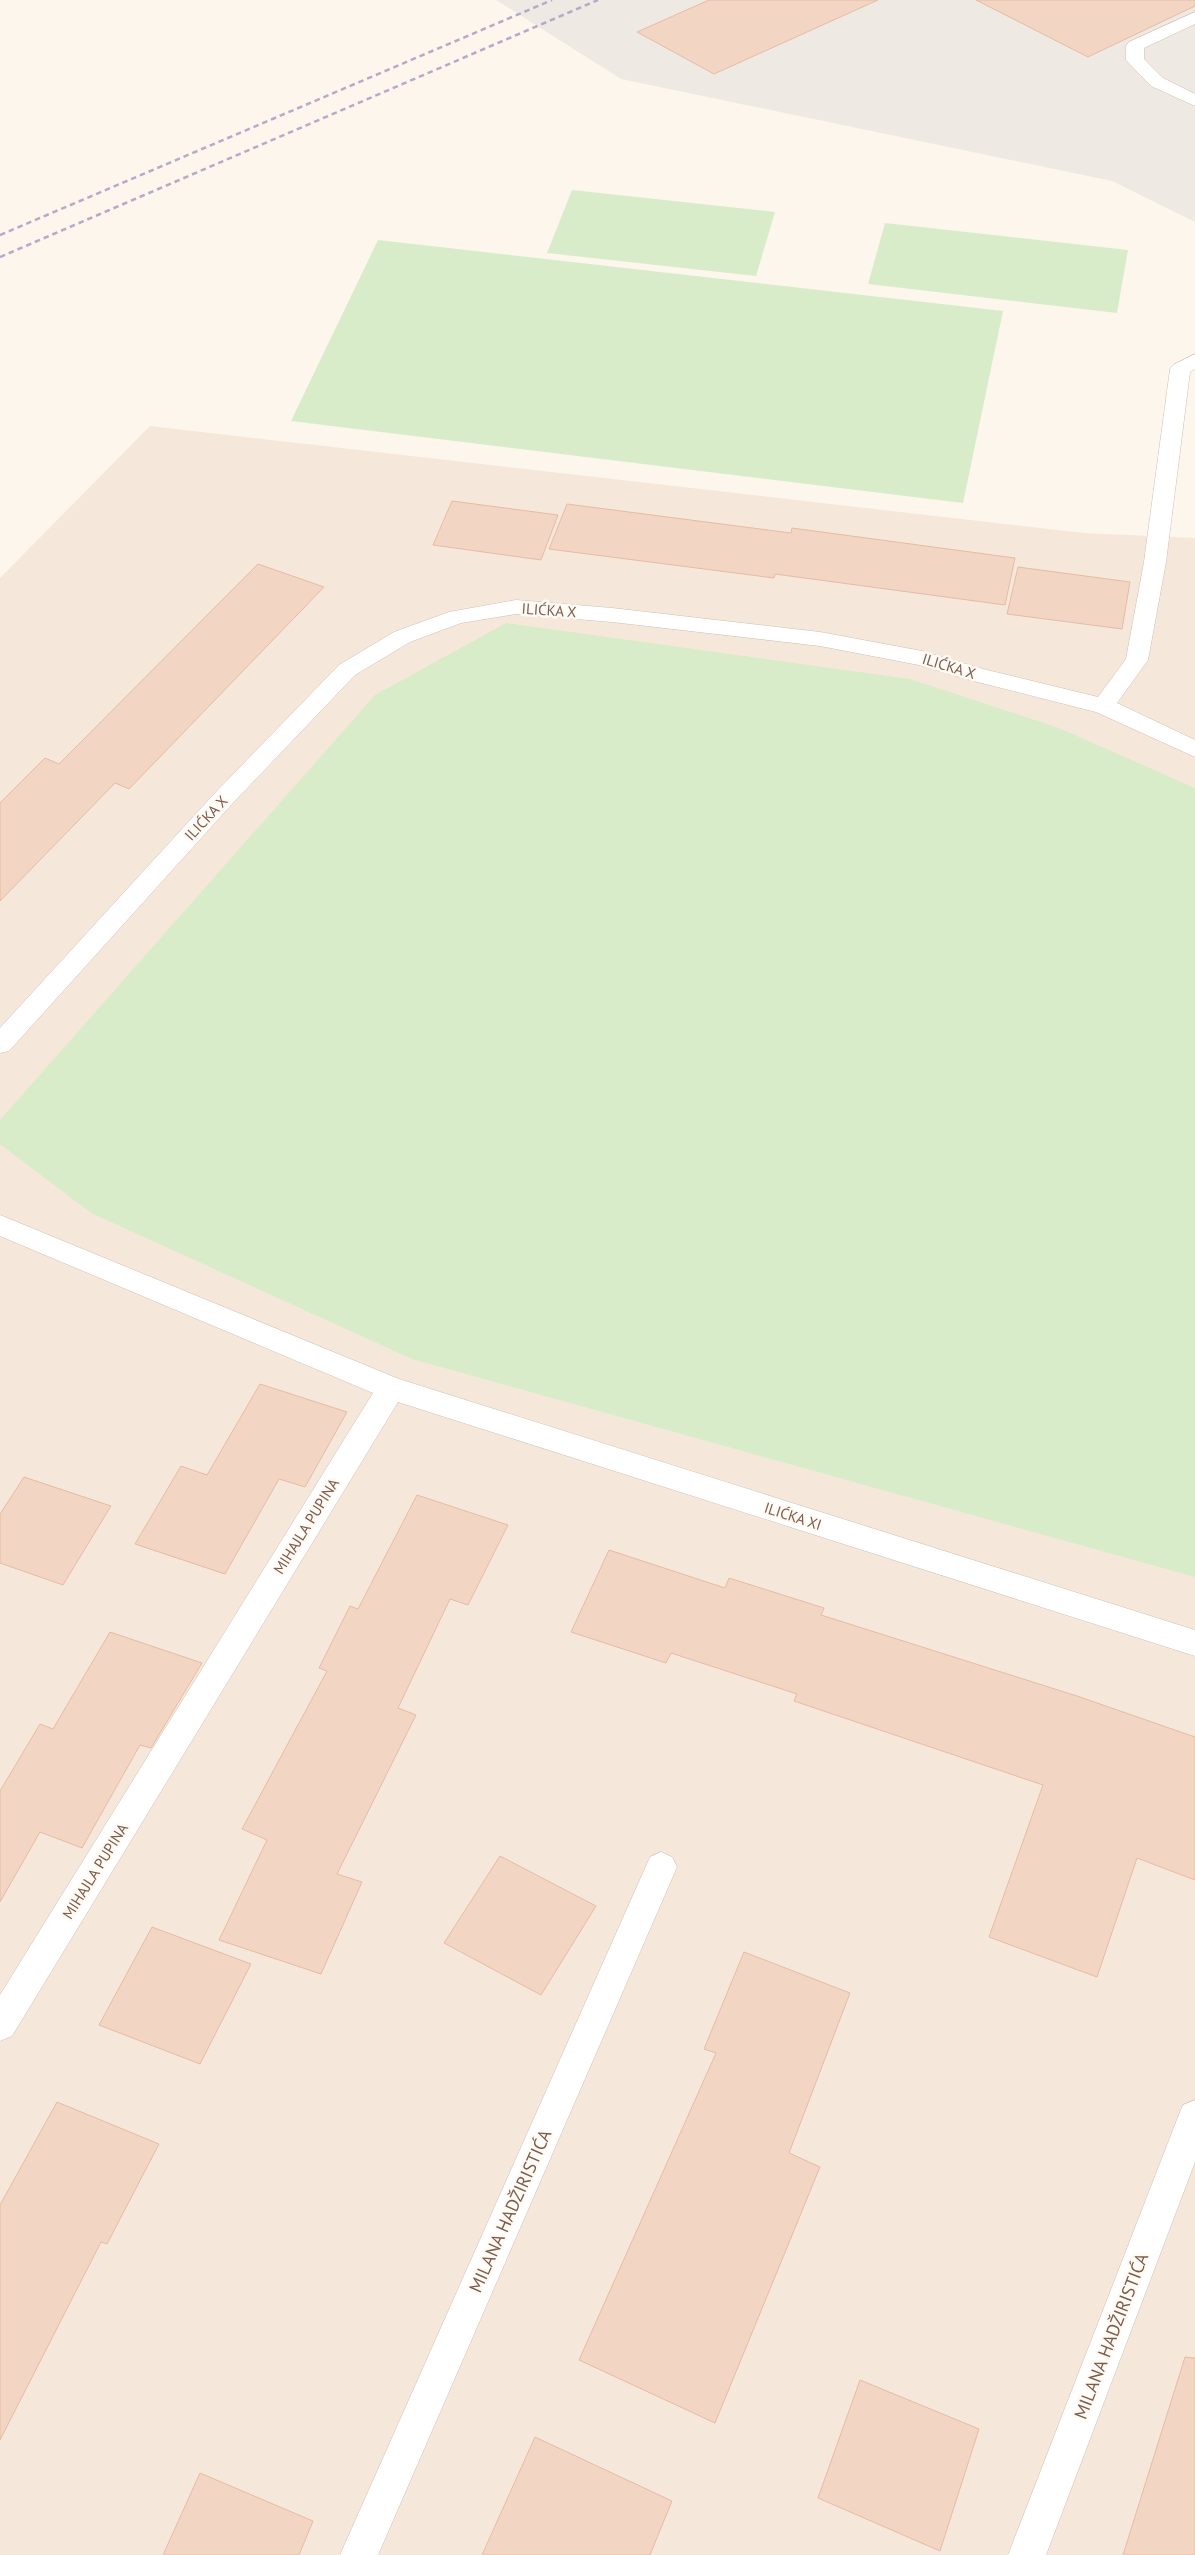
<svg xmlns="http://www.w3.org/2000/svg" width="1195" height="2555" font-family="'PT Sans',sans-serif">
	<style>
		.residential { fill: #f5e8da }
		.industrial { fill: #efe9e4 }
		.green { fill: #d8ecc9 }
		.building { fill: #f3d5c3; stroke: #e6bba3 }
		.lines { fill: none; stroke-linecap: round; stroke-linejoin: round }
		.minor-casing { stroke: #d1beb0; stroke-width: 1 }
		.minor { fill: #fff; fill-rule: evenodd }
		.rail { stroke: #b9a8c9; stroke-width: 2.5; stroke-dasharray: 5.5 4; stroke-linecap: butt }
		.labels { text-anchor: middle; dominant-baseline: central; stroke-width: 5; stroke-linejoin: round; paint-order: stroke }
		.street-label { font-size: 15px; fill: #7a5c4d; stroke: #fffaf3 }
		.near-street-label { font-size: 18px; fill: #7a5c4d; stroke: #fffaf3 }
	</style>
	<rect width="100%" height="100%" fill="#fdf6ec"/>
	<path class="residential" d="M150 426 1084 533 1195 538V2555H0V578Z"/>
	<path class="industrial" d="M496 0H1195V222L1112 181 621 79Z"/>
	<path class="green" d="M572 190 775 212 756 276 547 253Z
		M885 223 1128 250 1117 313 868 284Z
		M378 240 1003 311 963 503 291 421Z
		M506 623 910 679 1059 728 1195 788V1577L412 1359 91 1213 0 1144V1120L375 695Z"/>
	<path class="building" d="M709 0H878L714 74 637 32Z
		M976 0H1195V6L1088 57Z
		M452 501 558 515 541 560 433 545Z
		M567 504 791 533 792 528 1015 558 1005 605 775 574 774 578 549 549Z
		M258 564 324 587 129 789 115 783 0 901V803L45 758 59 764Z
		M1018 567 1130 582 1122 629 1007 614Z
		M260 1384 347 1412 305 1487 279 1479 225 1574 135 1544 181 1466 207 1475Z
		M24 1477 111 1506 63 1585 0 1563V1514Z
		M417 1495 508 1525 468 1605 450 1599 398 1708 416 1715 337 1874 362 1882 321 1974 219 1940 267 1840 242 1829 327 1671 319 1668 350 1606 358 1609Z
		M609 1550 725 1588 729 1578 824 1608 821 1615 1077 1696 1195 1737V1880L1137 1858 1097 1977 989 1937 1043 1785 794 1701 797 1694 671 1653 666 1663 571 1632Z
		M110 1632 202 1663 151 1748 140 1745 82 1848 40 1832 0 1902V1791L40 1724 53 1729Z
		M500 1856 596 1906 541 1995 444 1943Z
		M152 1927 251 1964 200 2064 99 2025Z
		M744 1952 850 1993 789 2153 820 2167 715 2423 579 2360 716 2053 704 2049Z
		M57 2102 159 2144 107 2244 101 2242 0 2440V2205Z
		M1185 2357 1195 2358V2555H1123Z
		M860 2380 979 2429 940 2551 818 2498Z
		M535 2437 672 2501 650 2555H482Z
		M200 2473 313 2521 299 2555H163Z"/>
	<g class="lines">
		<g class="minor-casing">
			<path id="minor" d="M1195 12V24L1144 48V59L1163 78 1195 94V106L1151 86 1126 60V46L1129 42Z
				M1195 354V369L1190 372 1166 562 1148 660 1117 703 1195 740V757L1096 712 970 680 919 665 820 646 612 622 516 614 461 623 410 642 355 675 231 805 9 1051 0 1053V1028L215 793 339 665 394 632 449 612 516 600 612 608 820 632 922 651 983 669 1098 697 1126 659 1144 562 1170 369 1173 365Z
				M0 1215 399 1379 1195 1630V1656L398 1402 12 2036 0 2041V1995L373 1393 0 1236Z
				M661 1852 672 1857 677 1867 378 2555H340L650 1857Z
				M1195 2100V2162L1046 2555H1008L1178 2117 1183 2105Z"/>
		</g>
		<use href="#minor" class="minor"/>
		<path class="rail" d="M0 235 552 0
			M0 257 598 0"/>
	</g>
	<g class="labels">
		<g class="street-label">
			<text transform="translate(549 610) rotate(4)">ILIĆKA X</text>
			<text transform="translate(949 666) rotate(17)">ILIĆKA X</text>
			<text transform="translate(206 818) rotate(-47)">ILIĆKA X</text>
			<text transform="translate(793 1516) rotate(18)">ILIĆKA XI</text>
			<text transform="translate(306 1526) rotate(-58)">MIHAJLA PUPINA</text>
			<text transform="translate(95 1871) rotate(-58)">MIHAJLA PUPINA</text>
		</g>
		<g class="near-street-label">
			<text transform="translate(510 2211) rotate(-66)">MILANA HADŽIRISTIĆA</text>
			<text transform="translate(1111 2336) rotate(-69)">MILANA HADŽIRISTIĆA</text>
		</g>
	</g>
</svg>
